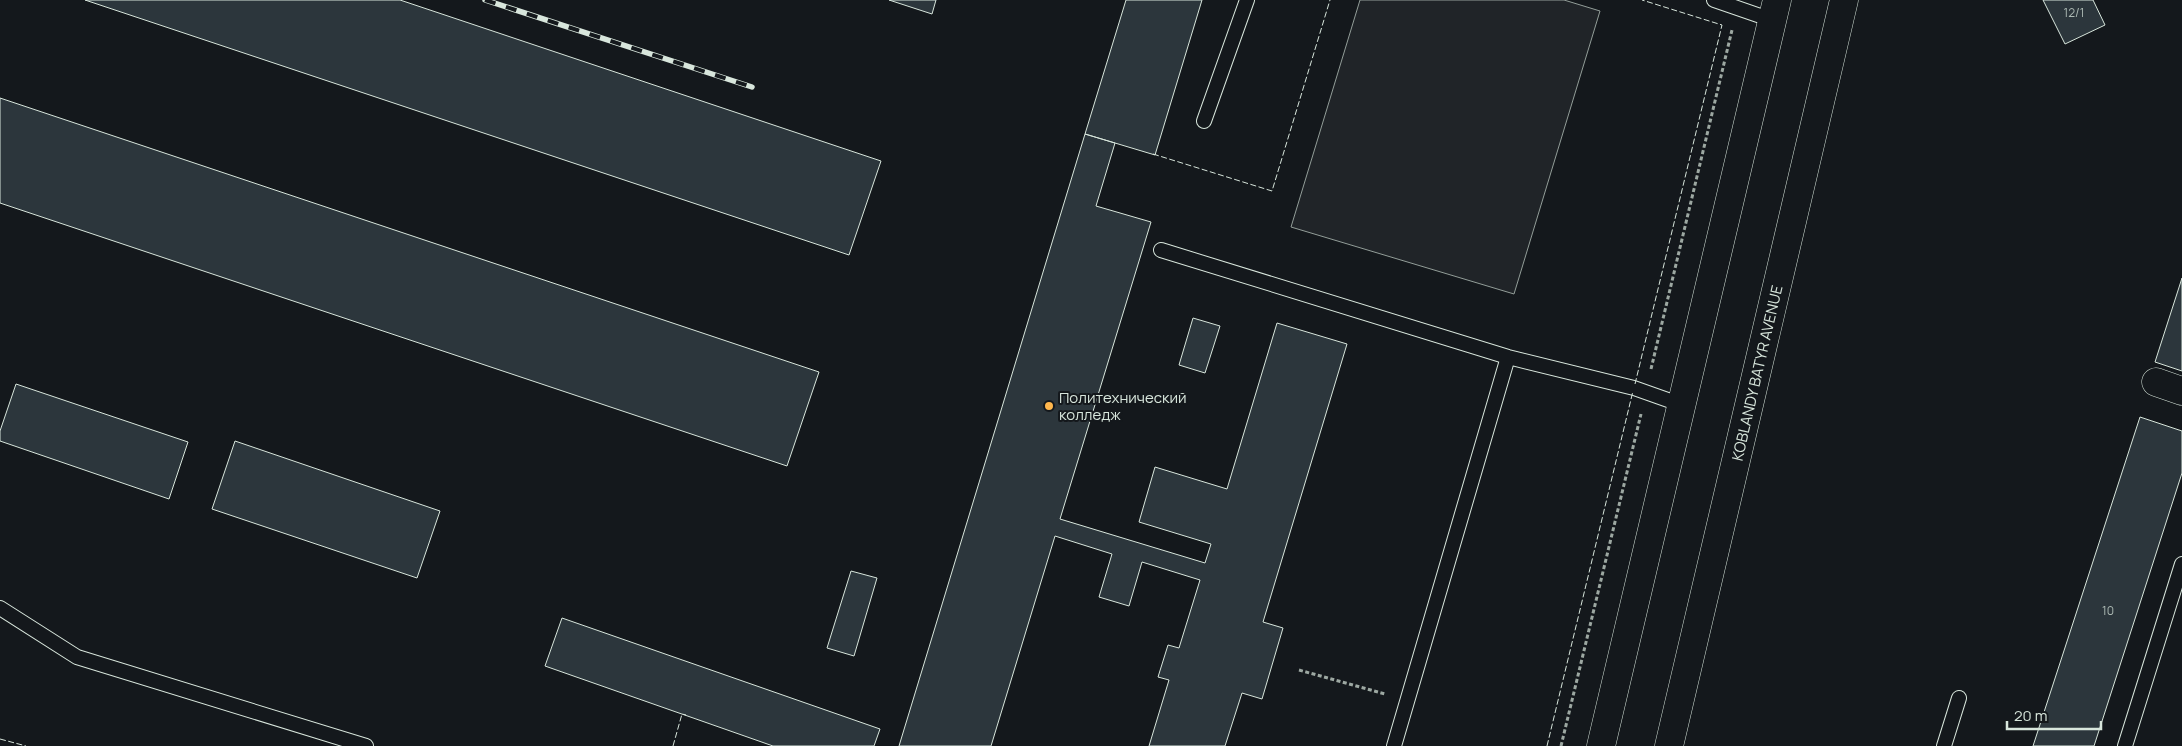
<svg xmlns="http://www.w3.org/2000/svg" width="2182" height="746" font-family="Manrope,sans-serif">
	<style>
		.green { fill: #202428; stroke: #939e99 }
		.building { fill: #2c363c; stroke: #d8e6dc }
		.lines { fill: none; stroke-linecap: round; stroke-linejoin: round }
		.service-casing { stroke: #d8e6dc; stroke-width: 16 }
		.minor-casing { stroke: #d8e6dc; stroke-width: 29 }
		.secondary-casing { stroke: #d8e6dc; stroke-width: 29 }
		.path { stroke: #9da8a2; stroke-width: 3; stroke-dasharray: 4 2.5; stroke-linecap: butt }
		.service { stroke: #14181c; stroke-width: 14 }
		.minor { stroke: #14181c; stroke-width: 28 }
		.secondary { stroke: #14181c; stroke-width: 28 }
		.rail-casing { stroke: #d8e6dc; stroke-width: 5.5 }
		.rail { stroke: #14181c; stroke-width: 4; stroke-dasharray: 11; stroke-linecap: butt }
		.fence { stroke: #d8e6dc; stroke-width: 1; stroke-dasharray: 6 2.5; stroke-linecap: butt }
		.poi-dot { fill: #ffb74d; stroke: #14181c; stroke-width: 2 }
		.labels { text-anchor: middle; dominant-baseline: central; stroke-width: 4; stroke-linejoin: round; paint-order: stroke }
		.number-label { font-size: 12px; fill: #adbab4 }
		.street-label { font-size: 15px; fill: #d8e6dc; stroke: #14181c }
		.poi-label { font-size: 15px; fill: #d8e6dc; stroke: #14181c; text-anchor: start }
	</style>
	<rect width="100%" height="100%" fill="#14181c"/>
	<path class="green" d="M1360 0H1564L1600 11 1514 294 1291 227Z"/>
	<path class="building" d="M85 0H400L881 161 849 255Z
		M889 0H936L932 14Z
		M1126 0H1202L1155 155 1085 134Z
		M2043 0H2093L2105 25 2065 44Z
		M0 98 819 372 787 466 0 203Z
		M1085 134 1115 143 1096 206 1151 222 1060 519 1205 563 1211 544 1139 522 1155 467 1227 489 1277 323 1347 344 1263 622 1283 628 1262 699 1242 693 1225 746H1149L1169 680 1158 677 1168 645 1179 648 1200 580 1142 562 1129 606 1099 597 1112 554 1055 536 991 746H899Z
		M2182 278V371L2155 362Z
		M1193 318 1220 326 1205 373 1179 365Z
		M16 384 188 442 169 499 0 441V431Z
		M2140 417 2182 431V473L2094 746H2033Z
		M235 441 440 511 417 578 212 509Z
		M851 571 877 578 854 656 827 648Z
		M562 618 880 729 874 746H773L545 666Z"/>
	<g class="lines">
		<g class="service-casing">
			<path id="service" d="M1714 0 1772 20
				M1204 121 1247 0
				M1161 250 1508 357 1634 388 1682 405
				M0 608 77 657 366 746
				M1394 746 1508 357
				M1944 746 1959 698
				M2125 746 2182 564"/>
		</g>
		<g class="minor-casing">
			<path id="minor" d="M2156 382 2182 391"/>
		</g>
		<g class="secondary-casing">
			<path id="secondary" d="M1601 746 1777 0
				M1669 746 1844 0"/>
		</g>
		<path class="path" d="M1651 369 1732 30
			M1299 670 1385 694
			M1561 746 1641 414"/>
		<use href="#service" class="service"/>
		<use href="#minor" class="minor"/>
		<use href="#secondary" class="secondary"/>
		<g class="rail-casing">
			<path id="rail" d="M485 0 752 87"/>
		</g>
		<use href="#rail" class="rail"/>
		<path class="fence" d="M1153 154 1272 191 1330 0
			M1635 384 1722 25 1642 0
			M0 739 26 746
			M673 746 682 714 686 715
			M1547 746 1633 391"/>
	</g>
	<circle class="poi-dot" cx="1049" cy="406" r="5"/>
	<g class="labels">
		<g class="number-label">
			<text x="2074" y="12">12/1</text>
			<text x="2108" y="610">10</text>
		</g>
		<g class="street-label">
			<text transform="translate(1757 373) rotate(-77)">KOBLANDY BATYR AVENUE</text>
		</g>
		<g class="poi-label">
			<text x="1059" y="397">Политехнический<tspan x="1059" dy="17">колледж</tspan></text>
		</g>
	</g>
	<path d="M2007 721v8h94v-8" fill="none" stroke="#d8e6dc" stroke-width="2.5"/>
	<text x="2014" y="721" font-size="15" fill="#d8e6dc" stroke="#14181c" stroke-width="4" paint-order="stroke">20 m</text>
</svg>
